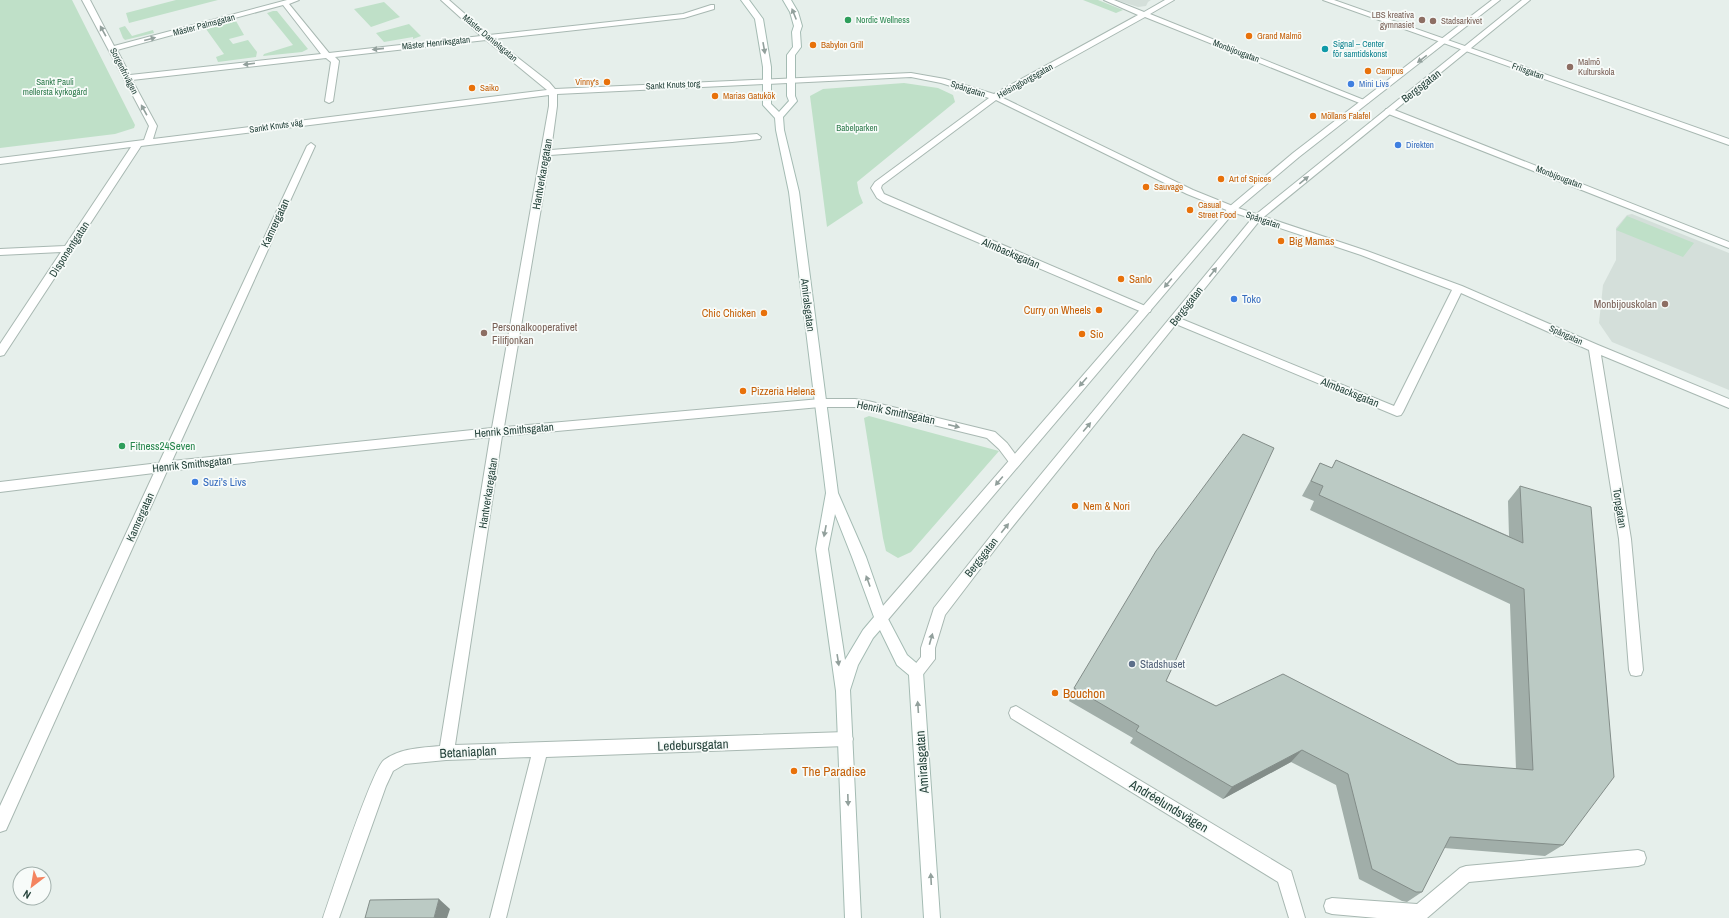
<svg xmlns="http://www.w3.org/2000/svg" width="1729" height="918" font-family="'Archivo Narrow',sans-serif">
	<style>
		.built { fill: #d4dfda }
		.green { fill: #bfe0c8 }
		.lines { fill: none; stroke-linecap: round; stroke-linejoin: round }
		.pedestrian-casing { stroke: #a8b8b2; stroke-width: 2 }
		.minor-casing { stroke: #a8b8b2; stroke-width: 2 }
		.tertiary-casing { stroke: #a8b8b2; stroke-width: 2 }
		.secondary-casing { stroke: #a4bbb3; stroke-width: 2 }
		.pedestrian { fill: #fff; fill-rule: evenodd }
		.minor { fill: #fff; fill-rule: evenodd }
		.tertiary { fill: #fff; fill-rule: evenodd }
		.secondary { fill: #fff; fill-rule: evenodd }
		.wall { fill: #a1aea9 }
		.shaded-wall { fill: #838d89 }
		.building { fill: #bbcac4; stroke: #838d89 }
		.oneway { fill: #92a09c }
		.leisure-dot { fill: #2e9e5b; stroke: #f7fbf9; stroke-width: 1.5 }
		.education-dot { fill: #8d6e63; stroke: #f7fbf9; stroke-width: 1.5 }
		.food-dot { fill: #e8710a; stroke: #f7fbf9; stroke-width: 1.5 }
		.culture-dot { fill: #0f9aa8; stroke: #f7fbf9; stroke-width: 1.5 }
		.shop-dot { fill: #3f7fe0; stroke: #f7fbf9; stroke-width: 1.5 }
		.service-dot { fill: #5c6f8a; stroke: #f7fbf9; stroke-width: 1.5 }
		.labels { text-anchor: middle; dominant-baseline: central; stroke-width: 3.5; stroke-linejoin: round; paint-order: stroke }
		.far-education-label { font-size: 9px; fill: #785e54; stroke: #f7fbf9; text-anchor: start }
		.far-leisure-label { font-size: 9px; fill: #27864d; stroke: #f7fbf9; text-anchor: start }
		.far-street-label { font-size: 9px; fill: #24423a; stroke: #f7fbf9 }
		.far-food-label { font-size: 9px; fill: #c56008; stroke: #f7fbf9; text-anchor: start }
		.far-culture-label { font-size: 9px; fill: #0d838f; stroke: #f7fbf9; text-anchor: start }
		.far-park-label { font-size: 9px; fill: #2d7a4b; stroke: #f7fbf9 }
		.far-shop-label { font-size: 9px; fill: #366cbe; stroke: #f7fbf9; text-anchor: start }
		.street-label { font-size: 11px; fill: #24423a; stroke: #f7fbf9 }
		.food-label { font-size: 11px; fill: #c56008; stroke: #f7fbf9; text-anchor: start }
		.shop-label { font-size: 11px; fill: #366cbe; stroke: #f7fbf9; text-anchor: start }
		.education-label { font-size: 11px; fill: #785e54; stroke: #f7fbf9; text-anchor: end }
		.leisure-label { font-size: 11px; fill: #27864d; stroke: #f7fbf9; text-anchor: start }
		.service-label { font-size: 11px; fill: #4e5e75; stroke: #f7fbf9; text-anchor: start }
		.near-food-label { font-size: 13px; fill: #c56008; stroke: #f7fbf9; text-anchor: start }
		.near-street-label { font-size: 13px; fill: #24423a; stroke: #f7fbf9 }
	</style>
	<rect width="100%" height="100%" fill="#e6efeb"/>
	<path class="built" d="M1116 0H1151L1148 2 1146 6 1138 7Z
		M1632 214 1729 253V390L1612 342 1599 323 1603 285 1616 260V228L1627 215Z"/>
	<path class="green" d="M0 0H72L135 125 134 128 115 134 0 148Z
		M176 0H218L129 23 126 13Z
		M1083 0H1098L1123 10 1116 13Z
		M384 2 400 17 371 27 354 9Z
		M273 11H277L308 49 302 52 263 56 264 54 293 45 267 13Z
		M236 21 244 35 229 39 233 44 248 40 257 52 256 57 218 62 216 57 224 54 206 29Z
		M409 24 421 36 413 39V37L384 42 376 33Z
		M125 26 132 36 153 30 154 33 125 40 123 38 119 28Z
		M904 83 938 88 953 95 955 102 857 182 859 193 863 203 827 227 810 96 823 89Z
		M1627 216 1694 243 1683 257 1616 230Z
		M869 416 999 451 911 552 898 558 886 551 883 538 864 418Z"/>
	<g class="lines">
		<g class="pedestrian-casing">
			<path id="pedestrian" d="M757 134 761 137 760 139 732 142 728 139 732 136Z
				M1638 850 1644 852 1646 858 1644 864 1638 866 1469 882 1427 918H1377L1332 914 1326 912 1324 906 1326 900 1332 898 1417 904 1460 868 1466 866Z"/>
		</g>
		<g class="minor-casing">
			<path id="minor" d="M82 0H90L114 46 287 0H299L289 4 329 53 481 36 441 0H449L489 35 683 14 711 5H714V9L684 18 494 39 549 82 555 89 911 73 945 79 994 94 1138 15 1104 0H1114L1144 12 1165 0H1174L1150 14 1369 102 1365 104H1362L1145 17 1001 97 1193 190 1235 207 1367 251 1462 286 1598 345 1729 399V408L1601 355 1631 539 1643 670 1641 675 1636 676 1631 675 1629 670 1619 539 1589 350 1461 293 1403 412 1401 415 1397 416 1171 322 1170 320 1171 318H1179L1394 406 1452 290 1361 255 1229 211 1187 194 996 100 882 185 881 188 884 194 1150 308 1151 310 1150 312H1142L883 202 877 198 871 188 875 182 989 98 941 83 911 77 557 94V106L551 150 732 136 736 139 732 142 550 155 504 427 820 399H855L868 401 995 432 1007 443 1021 462 1019 465 1015 467 1011 465 999 449 987 438 868 409 855 407H820L502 436 455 745 846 732 851 734 853 739 851 744 846 746 546 757 506 918H490L531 757 446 760 405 764 393 771 386 786 339 918H323C331 895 372 769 384 760 401 748 420 748 440 746L490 437 167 471 6 830 0 832V806L154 473 0 492V482L159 463 307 146 311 143 315 146 172 461 492 428 549 106V95L141 146 4 355 0 356V344L61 252 0 255V249L65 246 131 147 0 164V158L144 140 149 126ZM283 5 321 54 130 75 117 50ZM486 40 547 90 153 139 157 126 132 80 326 58 331 62 325 101 329 103 333 101 339 61 335 57Z
				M1323 0H1334L1729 139V145Z
				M1386 109H1392L1729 242V248L1386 113 1385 111Z
				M1016 706 1291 871 1305 918H1289L1278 882 1011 718 1009 713 1011 708Z"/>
		</g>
		<g class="tertiary-casing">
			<path id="tertiary" d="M1492 0H1500L1299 157 1235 211 886 622 881 624 876 622 874 618 876 614 1229 207 1293 153Z
				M1522 0H1530L1260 220 1009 531 945 615 935 648V659L921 677 916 678 911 677 909 672 921 657V648L934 608 1001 523 1254 216Z"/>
		</g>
		<g class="secondary-casing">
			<path id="secondary" d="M741 0H749L763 19 771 67V104L779 112 789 101 787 96V55L793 47 792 32 794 26 790 12 783 0H791L798 12 802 26 800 32 801 47 795 55V96L797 101 783 117 784 130 799 192 838 493 866 557 887 617 907 655 921 667 923 672 940 918H924L909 675 897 665 880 630 873 638 858 665 850 690 861 918H845L836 691 816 549 826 493 789 192 776 130 775 118 763 105V67L755 19ZM835 514 852 557 874 617 863 630 845 660 828 549Z"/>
		</g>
		<use href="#pedestrian" class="pedestrian"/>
		<use href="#minor" class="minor"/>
		<use href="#tertiary" class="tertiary"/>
		<use href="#secondary" class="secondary"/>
	</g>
	<path class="wall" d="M1336 460 1509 536 1508 501 1520 486 1563 845 1545 856 1444 848 1422 892 1407 902 1402 901 1359 879 1336 785 1291 762 1223 799 1130 743 1133 738 1069 701 1074 688 1166 681 1216 706 1458 764 1516 769 1510 604 1310 510 1314 501 1302 496 1312 478 1320 463 1332 468Z"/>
	<path class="shaded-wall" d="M1302 750 1291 762 1223 799 1232 787Z
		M439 899 450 909 447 918H434Z"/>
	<path class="building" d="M1243 434 1274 448 1166 681 1216 706 1283 674 1458 764 1533 770 1524 589 1319 495 1323 486 1311 481 1320 463 1332 468 1336 460 1523 543 1520 486 1591 507 1614 777 1563 845 1450 837 1422 892H1416L1372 869 1348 774 1302 750 1232 787 1136 731 1139 726 1074 688 1156 551Z
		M439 899 434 918H365L370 900Z"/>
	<defs><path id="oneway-solid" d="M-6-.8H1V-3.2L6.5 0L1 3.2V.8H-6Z"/></defs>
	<g class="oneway">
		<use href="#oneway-solid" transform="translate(794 14) rotate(-112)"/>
		<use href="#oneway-solid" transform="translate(103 31) rotate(-119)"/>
		<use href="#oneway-solid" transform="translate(150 39) rotate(-15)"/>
		<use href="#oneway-solid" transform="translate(764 48) rotate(80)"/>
		<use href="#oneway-solid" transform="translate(378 49) rotate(174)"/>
		<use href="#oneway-solid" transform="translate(1422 59) rotate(143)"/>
		<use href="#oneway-solid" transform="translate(249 64) rotate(173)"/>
		<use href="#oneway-solid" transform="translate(144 110) rotate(-119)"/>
		<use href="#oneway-solid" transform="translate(1304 180) rotate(-39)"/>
		<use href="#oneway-solid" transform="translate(1213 272) rotate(-52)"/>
		<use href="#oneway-solid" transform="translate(1168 283) rotate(130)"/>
		<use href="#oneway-solid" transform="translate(1083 382) rotate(131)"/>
		<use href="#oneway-solid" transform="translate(954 426) rotate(13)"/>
		<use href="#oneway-solid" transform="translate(1087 427) rotate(-50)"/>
		<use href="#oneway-solid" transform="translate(999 481) rotate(130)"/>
		<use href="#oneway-solid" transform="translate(1005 528) rotate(-51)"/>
		<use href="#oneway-solid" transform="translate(825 531) rotate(101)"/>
		<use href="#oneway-solid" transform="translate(868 581) rotate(-110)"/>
		<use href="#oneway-solid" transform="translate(931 639) rotate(-74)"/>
		<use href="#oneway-solid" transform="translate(838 660) rotate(81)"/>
		<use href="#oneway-solid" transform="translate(918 707) rotate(-94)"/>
		<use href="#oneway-solid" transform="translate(848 800) rotate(88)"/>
		<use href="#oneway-solid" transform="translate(931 879) rotate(-93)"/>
	</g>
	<g class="leisure-dot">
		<circle cx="848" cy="20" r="4"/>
		<circle cx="122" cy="446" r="4"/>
	</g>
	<g class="education-dot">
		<circle cx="1422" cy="20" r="4"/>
		<circle cx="1433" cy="21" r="4"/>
		<circle cx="1570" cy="67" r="4"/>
		<circle cx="1665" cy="304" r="4"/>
		<circle cx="484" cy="333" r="4"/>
	</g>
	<g class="food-dot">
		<circle cx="1249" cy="36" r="4"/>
		<circle cx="813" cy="45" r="4"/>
		<circle cx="1368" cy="71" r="4"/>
		<circle cx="607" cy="82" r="4"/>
		<circle cx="472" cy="88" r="4"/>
		<circle cx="715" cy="96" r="4"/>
		<circle cx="1313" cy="116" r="4"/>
		<circle cx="1221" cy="179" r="4"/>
		<circle cx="1146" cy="187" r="4"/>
		<circle cx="1190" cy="210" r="4"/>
		<circle cx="1281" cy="241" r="4"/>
		<circle cx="1121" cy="279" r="4"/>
		<circle cx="1099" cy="310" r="4"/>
		<circle cx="764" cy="313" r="4"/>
		<circle cx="1082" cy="334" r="4"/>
		<circle cx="743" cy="391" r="4"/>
		<circle cx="1075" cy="506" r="4"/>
		<circle cx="1055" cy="693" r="4"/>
		<circle cx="794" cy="771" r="4"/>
	</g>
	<circle class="culture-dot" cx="1325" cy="49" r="4"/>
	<g class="shop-dot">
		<circle cx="1351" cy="84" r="4"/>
		<circle cx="1398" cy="145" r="4"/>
		<circle cx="1234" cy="299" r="4"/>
		<circle cx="195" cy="482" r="4"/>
	</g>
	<circle class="service-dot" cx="1132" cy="664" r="4"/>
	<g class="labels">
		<g class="far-education-label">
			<text x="1414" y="15" text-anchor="end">LBS kreativa<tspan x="1414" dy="10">gymnasiet</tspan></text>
			<text x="1441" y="21">Stadsarkivet</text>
			<text x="1578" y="62">Malmö<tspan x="1578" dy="10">Kulturskola</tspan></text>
		</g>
		<g class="far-leisure-label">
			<text x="856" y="20">Nordic Wellness</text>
		</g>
		<g class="far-street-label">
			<text transform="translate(204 25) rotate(-15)">Mäster Palmsgatan</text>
			<text transform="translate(490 38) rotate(40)">Mäster Danielsgatan</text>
			<text transform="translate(436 43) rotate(-6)">Mäster Henriksgatan</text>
			<text transform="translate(1236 51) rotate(21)">Monbijougatan</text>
			<text transform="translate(124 71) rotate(63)">Sorgenfrivägen</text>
			<text transform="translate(1528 71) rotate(20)">Friisgatan</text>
			<text transform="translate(1025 81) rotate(-29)">Helsingborgsgatan</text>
			<text transform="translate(673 85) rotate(-3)">Sankt Knuts torg</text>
			<text transform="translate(968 89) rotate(18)">Spångatan</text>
			<text transform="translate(276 126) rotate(-8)">Sankt Knuts väg</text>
			<text transform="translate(1559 177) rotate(21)">Monbijougatan</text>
			<text transform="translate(1263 220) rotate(19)">Spångatan</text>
			<text transform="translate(1566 335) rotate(24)">Spångatan</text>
		</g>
		<g class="far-food-label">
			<text x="1257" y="36">Grand Malmö</text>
			<text x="821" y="45">Babylon Grill</text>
			<text x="1376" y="71">Campus</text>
			<text x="599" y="82" text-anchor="end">Vinny's</text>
			<text x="480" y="88">Saiko</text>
			<text x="723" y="96">Marias Gatukök</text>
			<text x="1321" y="116">Möllans Falafel</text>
			<text x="1229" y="179">Art of Spices</text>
			<text x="1154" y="187">Sauvage</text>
			<text x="1198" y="205">Casual<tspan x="1198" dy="10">Street Food</tspan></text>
		</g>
		<g class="far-culture-label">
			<text x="1333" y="44">Signal – Center<tspan x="1333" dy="10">för samtidskonst</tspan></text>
		</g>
		<g class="far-park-label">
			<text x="55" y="82">Sankt Pauli<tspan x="55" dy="10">mellersta kyrkogård</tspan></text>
			<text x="857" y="128">Babelparken</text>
		</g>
		<g class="far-shop-label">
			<text x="1359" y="84">Mini Livs</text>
			<text x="1406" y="145">Direkten</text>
		</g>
		<g class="street-label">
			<text transform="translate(1421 86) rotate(-38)">Bergsgatan</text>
			<text transform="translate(542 174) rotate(-80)">Hantverkaregatan</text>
			<text transform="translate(275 223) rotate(-65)">Kamrergatan</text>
			<text transform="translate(69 249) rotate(-57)">Disponentgatan</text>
			<text transform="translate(1011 253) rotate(23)">Almbacksgatan</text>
			<text transform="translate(808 305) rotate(83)">Amiralsgatan</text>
			<text transform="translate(1186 306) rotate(-52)">Bergsgatan</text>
			<text transform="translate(1350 392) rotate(22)">Almbacksgatan</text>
			<text transform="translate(896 412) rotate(12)">Henrik Smithsgatan</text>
			<text transform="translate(514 430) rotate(-5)">Henrik Smithsgatan</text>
			<text transform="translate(192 464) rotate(-6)">Henrik Smithsgatan</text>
			<text transform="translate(488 493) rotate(-81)">Hantverkaregatan</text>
			<text transform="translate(1620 508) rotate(81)">Torpgatan</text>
			<text transform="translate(140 517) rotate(-66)">Kamrergatan</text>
			<text transform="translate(981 557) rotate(-52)">Bergsgatan</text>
		</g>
		<g class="food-label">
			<text x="1289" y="241">Big Mamas</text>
			<text x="1129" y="279">Sanlo</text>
			<text x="1091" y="310" text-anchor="end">Curry on Wheels</text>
			<text x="756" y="313" text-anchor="end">Chic Chicken</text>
			<text x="1090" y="334">Sio</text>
			<text x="751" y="391">Pizzeria Helena</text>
			<text x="1083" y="506">Nem &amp; Nori</text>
		</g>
		<g class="shop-label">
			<text x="1242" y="299">Toko</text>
			<text x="203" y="482">Suzi's Livs</text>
		</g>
		<g class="education-label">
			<text x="1657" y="304">Monbijouskolan</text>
			<text x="492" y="327" text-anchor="start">Personalkooperativet<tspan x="492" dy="13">Filifjonkan</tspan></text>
		</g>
		<g class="leisure-label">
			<text x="130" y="446">Fitness24Seven</text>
		</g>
		<g class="service-label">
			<text x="1140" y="664">Stadshuset</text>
		</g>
		<g class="near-food-label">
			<text x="1063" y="693">Bouchon</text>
			<text x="802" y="771">The Paradise</text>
		</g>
		<g class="near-street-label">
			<text transform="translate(693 745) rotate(-2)">Ledebursgatan</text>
			<text transform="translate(468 752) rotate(-3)">Betaniaplan</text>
			<text transform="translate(922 762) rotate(-94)">Amiralsgatan</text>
			<text transform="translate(1169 806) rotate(31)">Andréelundsvägen</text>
		</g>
	</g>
	<g transform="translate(32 886) rotate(211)"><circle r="19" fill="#f7fbf9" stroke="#a3b1ad"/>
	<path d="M0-3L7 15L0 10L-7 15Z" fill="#f4845f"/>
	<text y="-6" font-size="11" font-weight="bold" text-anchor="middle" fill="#24423a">N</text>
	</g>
</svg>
